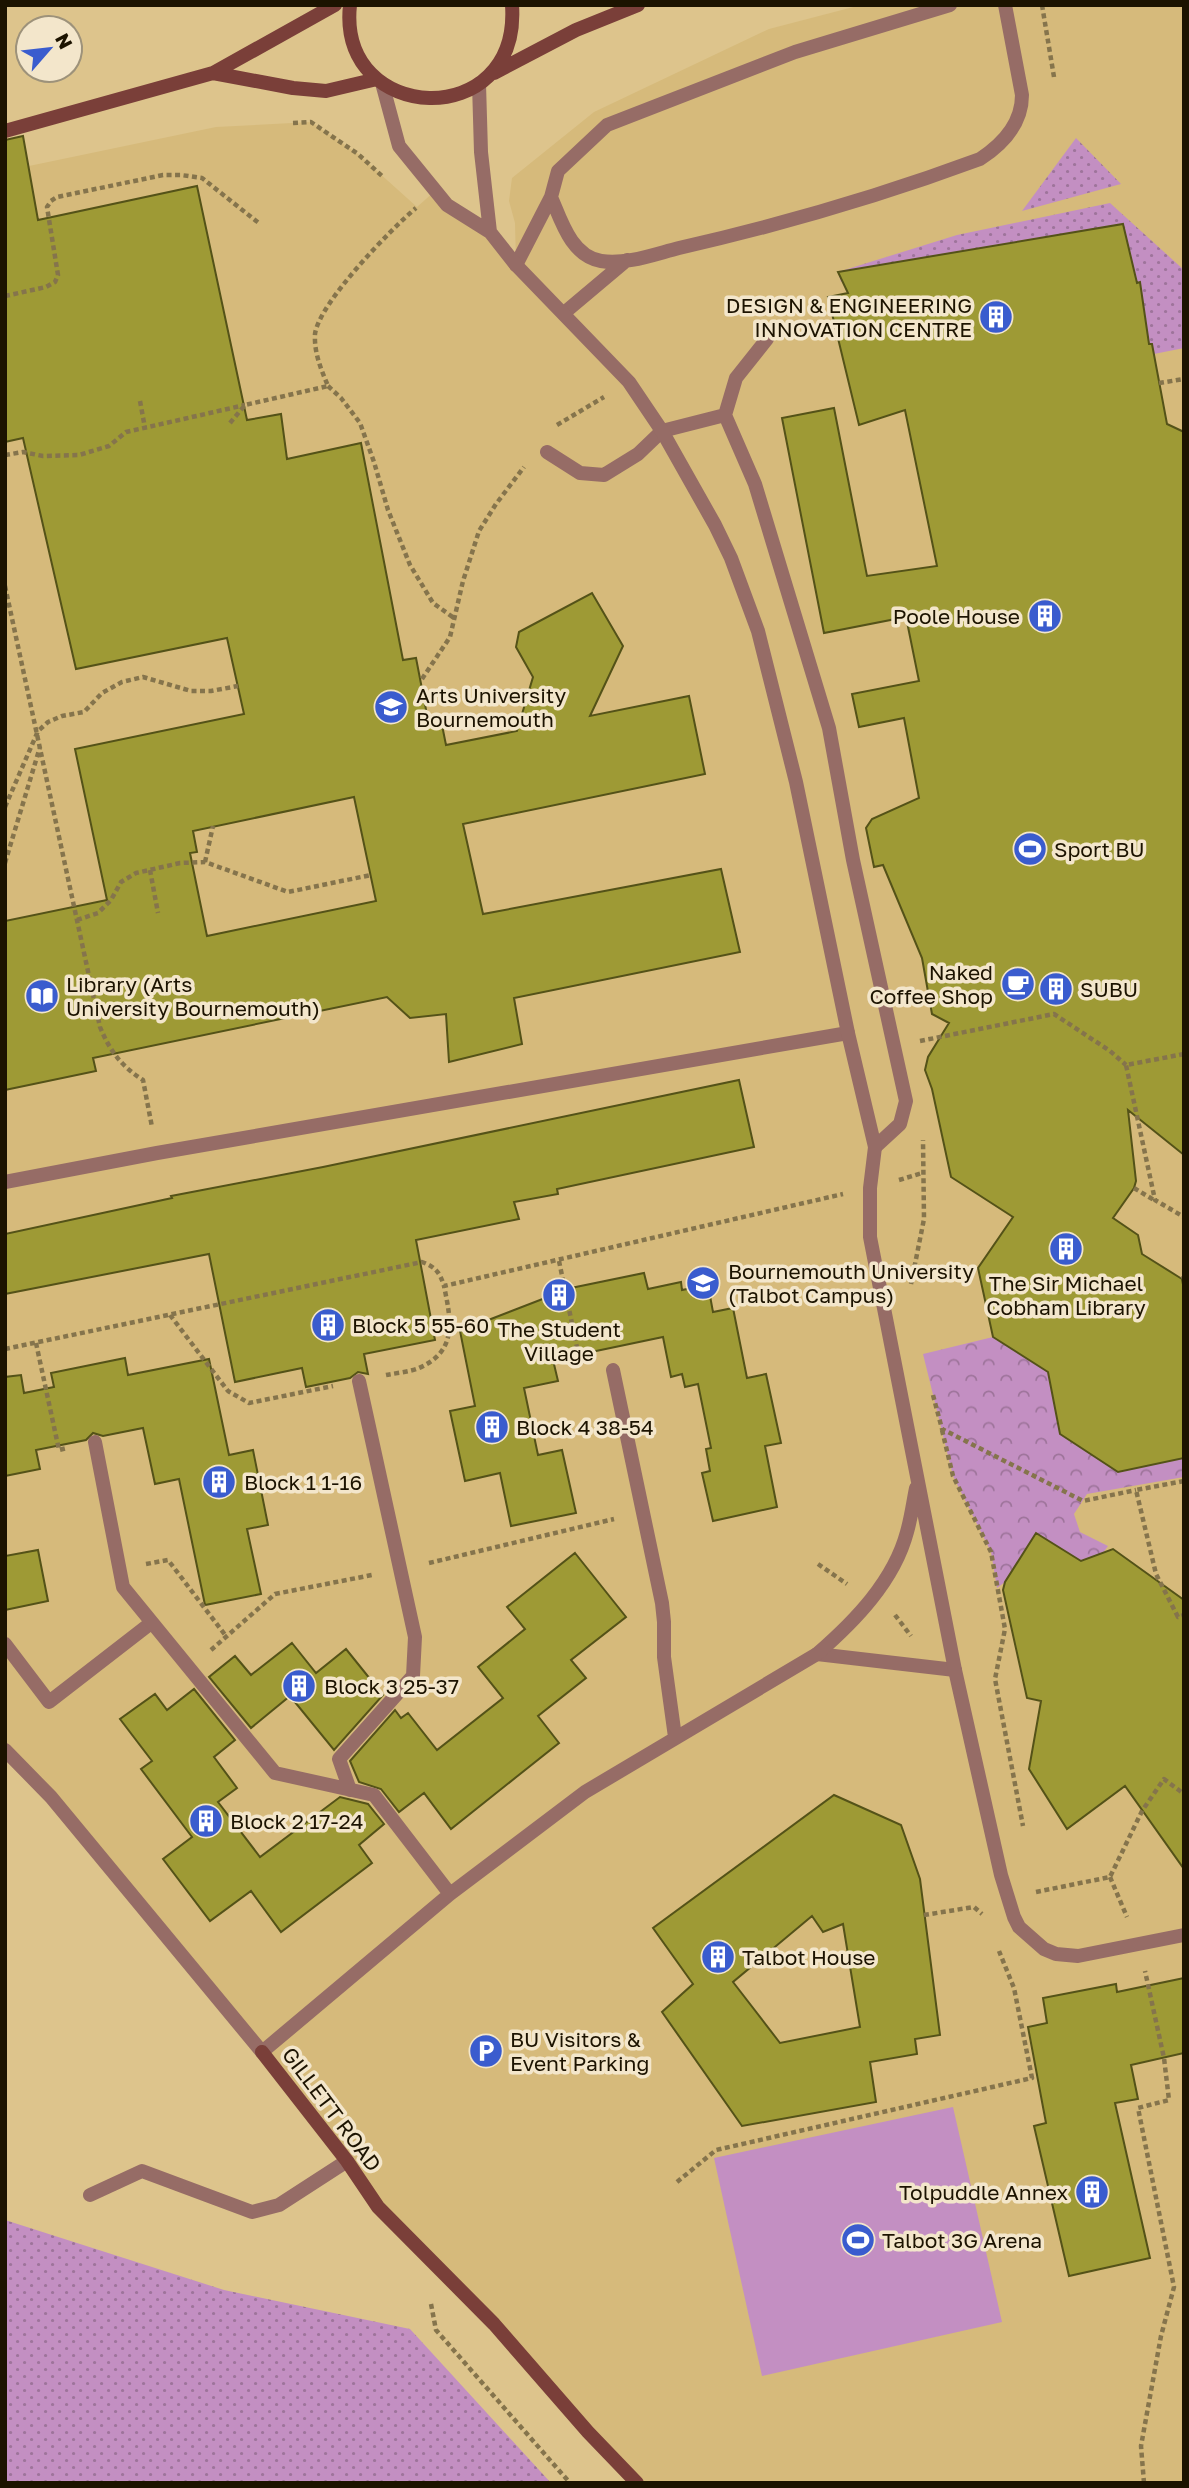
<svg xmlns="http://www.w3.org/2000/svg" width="1189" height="2488" font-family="'Golos Text',sans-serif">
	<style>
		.built { fill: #d6ba7b }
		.grass { fill: url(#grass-dots) }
		.park { fill: url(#park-crowns) }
		.garden { fill: #c38fc2 }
		.building { fill: #9e9a35; stroke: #545218; stroke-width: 2; fill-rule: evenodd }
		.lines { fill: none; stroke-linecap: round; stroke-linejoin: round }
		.path { stroke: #85744c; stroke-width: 4.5; stroke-dasharray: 5 3.5; stroke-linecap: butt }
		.lane { stroke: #966c66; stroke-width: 14 }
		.street { stroke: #966c66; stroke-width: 14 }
		.secondary { stroke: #7a3f39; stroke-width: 14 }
		.labels { text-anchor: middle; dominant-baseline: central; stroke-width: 7; stroke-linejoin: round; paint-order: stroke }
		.poi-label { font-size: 21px; fill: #1c1300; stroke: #f3e6cb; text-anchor: start }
		.street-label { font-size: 21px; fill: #1c1300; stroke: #f3e6cb }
	</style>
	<defs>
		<pattern id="grass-dots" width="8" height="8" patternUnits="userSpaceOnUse" patternTransform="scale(1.75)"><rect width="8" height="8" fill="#c38fc2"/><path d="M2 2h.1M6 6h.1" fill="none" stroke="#9e749b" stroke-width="1.8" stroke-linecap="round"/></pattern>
		<pattern id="park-crowns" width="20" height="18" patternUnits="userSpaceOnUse" patternTransform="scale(1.75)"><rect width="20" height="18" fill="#c38fc2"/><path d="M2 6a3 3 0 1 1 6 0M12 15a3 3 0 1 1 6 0" fill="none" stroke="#9e749b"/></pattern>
	</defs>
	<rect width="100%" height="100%" fill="#ddc48c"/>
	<path class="built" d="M861 5H1184V2483H637L422 2253 5 1750V171L216 127 311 122 358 154 417 207 435 191 516 263 515 223 509 201 512 178 594 112 769 29Z"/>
	<path class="grass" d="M1076 138 1121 184 1022 211Z
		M1110 203 1184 270V348L1154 354 1150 344 1125 349 1140 282 1116 286 1110 253 1129 248 1123 224 841 282 838 272 957 235Z
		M5 2220 224 2290 410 2329 551 2483H5Z"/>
	<path class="park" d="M993 1337 1048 1372 1061 1435 1118 1472 1184 1456V1477L1087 1494 1074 1514 1080 1532 1108 1546 1092 1568 1033 1539 1005 1582 997 1588 991 1552 953 1476 923 1354Z"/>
	<path class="garden" d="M953 2107 1002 2322 762 2376 714 2158Z"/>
	<path class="building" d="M23 136 38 220 197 186 247 420 281 414 287 459 361 443 403 660 416 658 429 725H442L446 745 517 731 533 677 516 647 519 632 592 593 623 646 590 716 689 696 705 774 463 824 483 914 721 869 740 952 514 998 522 1044 449 1062 446 1014 410 1018 387 997 93 1058 96 1071 5 1090V921L107 900 75 749 244 714 227 638 76 669 23 438 5 442V140ZM354 797 376 901 207 936 190 853 197 852 193 831Z
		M1123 224 1137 283 1140 282 1149 344H1152L1167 424 1184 432V1155L1128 1110 1136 1181 1134 1188 1113 1218 1138 1235 1142 1254 1182 1279 1184 1290V1458L1118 1472 1060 1434 1048 1372 993 1337 978 1268 1013 1217 951 1177 932 1089 925 1070 928 1057 949 1023 932 1014 922 958 883 865 874 867 866 828 872 819 919 798 904 718 859 727 852 694 919 681 906 617 824 633 782 418 834 408 867 576 937 566 905 410 859 425 828 297 848 293 838 272Z
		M739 1080 754 1147 557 1189 558 1194 514 1202 519 1219 416 1240 435 1340 364 1354 368 1374 358 1372 350 1378 306 1387 302 1368 235 1382 209 1254 5 1294V1234L172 1198 171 1196 323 1167Z
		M644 1273 648 1289 681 1282 682 1290 708 1285 713 1312 733 1308 747 1378 766 1374 781 1443 765 1446 777 1507 713 1521 702 1473 710 1471 706 1449 711 1448 698 1384 685 1387 682 1374 671 1377 663 1337 553 1360 558 1381 524 1388 538 1455 562 1450 576 1513 511 1526 500 1473 465 1481 450 1411 475 1406 460 1331 571 1288Z
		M125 1358 128 1375 209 1359 229 1455 253 1450 268 1525 247 1529 261 1594 205 1605 179 1479 155 1484 143 1428 103 1436 93 1433 86 1440 36 1450 40 1469 5 1476V1377L21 1375 24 1393 54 1387 51 1373Z
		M1036 1533 1081 1561 1113 1549 1184 1600V1869L1125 1786 1067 1829 1029 1769 1041 1701 1027 1698 1003 1590 1005 1582Z
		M38 1550 48 1601 5 1610V1556Z
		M575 1553 626 1617 571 1660 586 1678 538 1716 559 1743 451 1829 424 1793 399 1812 381 1789 359 1782 350 1761 395 1710 401 1718 408 1713 437 1750 503 1698 478 1667 525 1629 507 1607Z
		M292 1643 316 1673 346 1649 383 1695 334 1750 290 1696 251 1728 209 1677 235 1656 251 1675Z
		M194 1689 235 1740 214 1757 237 1788 218 1802 260 1857 340 1797 368 1804 384 1824 359 1845 372 1863 281 1932 251 1891 210 1921 163 1859 192 1837 141 1769 152 1761 120 1719 155 1694 167 1710Z
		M834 1795 901 1825 920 1879 940 2035 915 2039 917 2054 870 2062 876 2102 742 2126 662 2012 693 1984 653 1928ZM812 1916 823 1932 843 1924 860 2027 780 2043 733 1982Z
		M1184 1978V2053L1131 2065 1138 2099 1115 2103 1150 2258 1069 2276 1034 2126 1046 2123 1028 2027 1047 2023 1043 1998 1116 1984 1117 1992Z"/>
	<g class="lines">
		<path class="path" d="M1042 5 1054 77
			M293 123 311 122 358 154 382 176
			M5 296 46 287 55 282 58 275 47 207 51 201 57 197 163 175H181L202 178 260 224
			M1159 383 1184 379
			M328 386 341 398 360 423 374 462 388 510 410 565 433 603 454 618
			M140 401 145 428
			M230 423 245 405 328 386C321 369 314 353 315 334 319 303 391 229 416 208
			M557 425 604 397
			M5 455 23 452 43 456 79 455 109 446 126 432 245 405
			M5 586 100 1027C110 1051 121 1066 143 1080L152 1127
			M422 679 450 637 463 581 479 531 496 504 524 467
			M5 807 38 731 48 722 62 716 84 712 102 693 122 682 143 677 191 691H211L238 686
			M205 862 213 826
			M5 863 40 747
			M150 870 158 913
			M77 920 98 913 111 900 121 882 136 873 180 863 205 862 288 892 371 875
			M920 1041 1054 1014 1110 1051 1126 1065
			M1184 1054 1126 1065 1155 1200 1184 1217
			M899 1180 922 1173
			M1134 1188 1154 1200
			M559 1261 580 1362 587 1360
			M1182 1279 1184 1277
			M911 1284 924 1219 923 1140
			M170 1315 228 1391 249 1403 333 1386
			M36 1343 59 1450 67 1448
			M5 1349 422 1262C436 1267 440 1273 444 1286L843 1194
			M386 1375C396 1373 409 1372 419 1368 458 1351 451 1320 444 1286
			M933 1395 942 1429 1083 1501 1136 1490
			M942 1430 953 1476 991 1552 1005 1629 995 1679 1023 1826
			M1184 1481 1136 1490 1156 1574 1178 1617 1184 1615
			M429 1563 614 1519
			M146 1564 168 1560 226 1636
			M818 1564 847 1584
			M895 1615 911 1636
			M211 1650 275 1594 372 1575
			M1110 1877 1127 1917
			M1036 1892 1110 1877 1142 1811 1164 1779 1184 1794
			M924 1915 974 1907 982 1914
			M677 2182 716 2150 1032 2078 1014 1988 999 1951
			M431 2304 436 2330 570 2483
			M1144 2483 1141 2446 1161 2336 1174 2287 1138 2108 1169 2100 1164 2058 1145 1971"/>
		<path class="lane" d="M551 197C561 220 571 256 601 261 626 265 655 254 679 248 780 225 883 195 980 159 1003 144 1022 123 1022 95L1005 5
			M516 265 551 197 558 171 607 125 795 52 950 5
			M564 313 627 260
			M767 339 736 378 725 415 755 484 829 728 853 860 906 1101 900 1124 875 1147
			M547 452 580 473 604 475 638 454 662 431 725 415
			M5 1182 157 1153 848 1033
			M5 1644 49 1702 151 1623
			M817 1654 955 1670
			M90 2195 142 2171 252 2212 279 2205 347 2161"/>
		<path class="street" d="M382 83 399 146 447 205 490 232 516 265 629 382 662 431 715 525 731 558 758 631 796 782 848 1033 875 1147 870 1188V1237L955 1670 1001 1875 1014 1917 1019 1927 1044 1949 1056 1954 1078 1956 1184 1935
			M479 84 481 152 490 232
			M613 1370 662 1603 664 1622V1657L675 1737
			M95 1442 123 1587 275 1773 374 1795 450 1894
			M5 1750 51 1797 262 2052 450 1894 585 1792 817 1654C855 1621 894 1581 907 1532 911 1518 913 1503 916 1488
			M350 1790 339 1759 413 1676 415 1637 359 1381"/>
		<path class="secondary" d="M350 5C337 125 521 133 512 5
			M213 73 293 88 326 91 377 79
			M494 73 576 30 638 5
			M5 131 213 73 335 5
			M262 2052 347 2161 378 2207 494 2324 588 2432 637 2483"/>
	</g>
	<defs>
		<g id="building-disc" transform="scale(1.75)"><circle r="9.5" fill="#3a5cce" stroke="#f3e6cb"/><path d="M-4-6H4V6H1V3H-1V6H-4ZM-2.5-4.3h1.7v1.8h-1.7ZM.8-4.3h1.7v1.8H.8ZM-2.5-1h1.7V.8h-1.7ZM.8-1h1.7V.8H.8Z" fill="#fff"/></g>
		<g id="university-disc" transform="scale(1.75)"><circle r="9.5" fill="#3a5cce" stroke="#f3e6cb"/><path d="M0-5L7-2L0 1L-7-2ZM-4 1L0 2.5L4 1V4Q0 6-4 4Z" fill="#fff"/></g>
		<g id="stadium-disc" transform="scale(1.75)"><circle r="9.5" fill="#3a5cce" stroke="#f3e6cb"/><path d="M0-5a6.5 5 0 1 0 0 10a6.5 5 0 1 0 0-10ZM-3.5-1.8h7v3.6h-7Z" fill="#fff"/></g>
		<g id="cafe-disc" transform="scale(1.75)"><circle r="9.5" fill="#3a5cce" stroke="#f3e6cb"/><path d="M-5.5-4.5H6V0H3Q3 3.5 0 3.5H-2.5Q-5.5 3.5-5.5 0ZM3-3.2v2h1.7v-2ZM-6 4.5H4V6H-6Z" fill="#fff"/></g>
		<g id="library-disc" transform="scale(1.75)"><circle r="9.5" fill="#3a5cce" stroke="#f3e6cb"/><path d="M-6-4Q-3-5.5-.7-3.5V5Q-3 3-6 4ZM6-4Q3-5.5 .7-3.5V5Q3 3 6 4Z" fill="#fff"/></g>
		<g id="parking-disc" transform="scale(1.75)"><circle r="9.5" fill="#3a5cce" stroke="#f3e6cb"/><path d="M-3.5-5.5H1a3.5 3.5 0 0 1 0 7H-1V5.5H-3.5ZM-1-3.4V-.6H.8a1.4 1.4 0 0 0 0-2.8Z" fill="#fff"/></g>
	</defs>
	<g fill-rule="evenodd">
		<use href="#building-disc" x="996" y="317"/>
		<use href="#building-disc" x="1045" y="616"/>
		<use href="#university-disc" x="391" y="707"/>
		<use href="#stadium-disc" x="1030" y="849"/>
		<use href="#cafe-disc" x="1018" y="984"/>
		<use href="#building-disc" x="1056" y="989"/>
		<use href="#library-disc" x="42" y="996"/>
		<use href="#building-disc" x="1066" y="1249"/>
		<use href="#university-disc" x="703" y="1283"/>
		<use href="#building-disc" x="559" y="1295"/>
		<use href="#building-disc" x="328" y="1325"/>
		<use href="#building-disc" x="492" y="1427"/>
		<use href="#building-disc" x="219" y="1482"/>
		<use href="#building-disc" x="299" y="1686"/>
		<use href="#building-disc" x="206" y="1821"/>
		<use href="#building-disc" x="718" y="1957"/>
		<use href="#parking-disc" x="486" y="2051"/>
		<use href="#building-disc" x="1092" y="2192"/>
		<use href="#stadium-disc" x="858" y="2240"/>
	</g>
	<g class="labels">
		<g class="poi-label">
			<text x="972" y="305" text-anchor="end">DESIGN &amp; ENGINEERING<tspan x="972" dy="24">INNOVATION CENTRE</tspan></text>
			<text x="1020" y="616" text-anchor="end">Poole House</text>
			<text x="416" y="695">Arts University<tspan x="416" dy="24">Bournemouth</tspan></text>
			<text x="1054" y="849">Sport BU</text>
			<text x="993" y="972" text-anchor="end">Naked<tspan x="993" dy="24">Coffee Shop</tspan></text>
			<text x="66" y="984">Library (Arts<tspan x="66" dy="24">University Bournemouth)</tspan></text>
			<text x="1080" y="989">SUBU</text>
			<text x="728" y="1271">Bournemouth University<tspan x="728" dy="24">(Talbot Campus)</tspan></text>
			<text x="1066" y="1283" text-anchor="middle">The Sir Michael<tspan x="1066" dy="24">Cobham Library</tspan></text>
			<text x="352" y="1325">Block 5 55-60</text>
			<text x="559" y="1329" text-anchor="middle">The Student<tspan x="559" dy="24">Village</tspan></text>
			<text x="516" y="1427">Block 4 38-54</text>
			<text x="244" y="1482">Block 1 1-16</text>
			<text x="324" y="1686">Block 3 25-37</text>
			<text x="230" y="1821">Block 2 17-24</text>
			<text x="742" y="1957">Talbot House</text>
			<text x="510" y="2039">BU Visitors &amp;<tspan x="510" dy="24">Event Parking</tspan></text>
			<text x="1068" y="2192" text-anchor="end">Tolpuddle Annex</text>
			<text x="882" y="2240">Talbot 3G Arena</text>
		</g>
		<g class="street-label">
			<text transform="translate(332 2109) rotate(53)">GILLETT ROAD</text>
		</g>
	</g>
	<rect width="1189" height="2488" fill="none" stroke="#1c1300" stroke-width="14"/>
	<g transform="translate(49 49) rotate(62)"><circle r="33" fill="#f3e6cb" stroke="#9d927a" stroke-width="2"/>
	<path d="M0-5L12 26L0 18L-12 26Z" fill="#3a5cce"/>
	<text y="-10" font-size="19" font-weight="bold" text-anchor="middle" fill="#1c1300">N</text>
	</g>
</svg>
